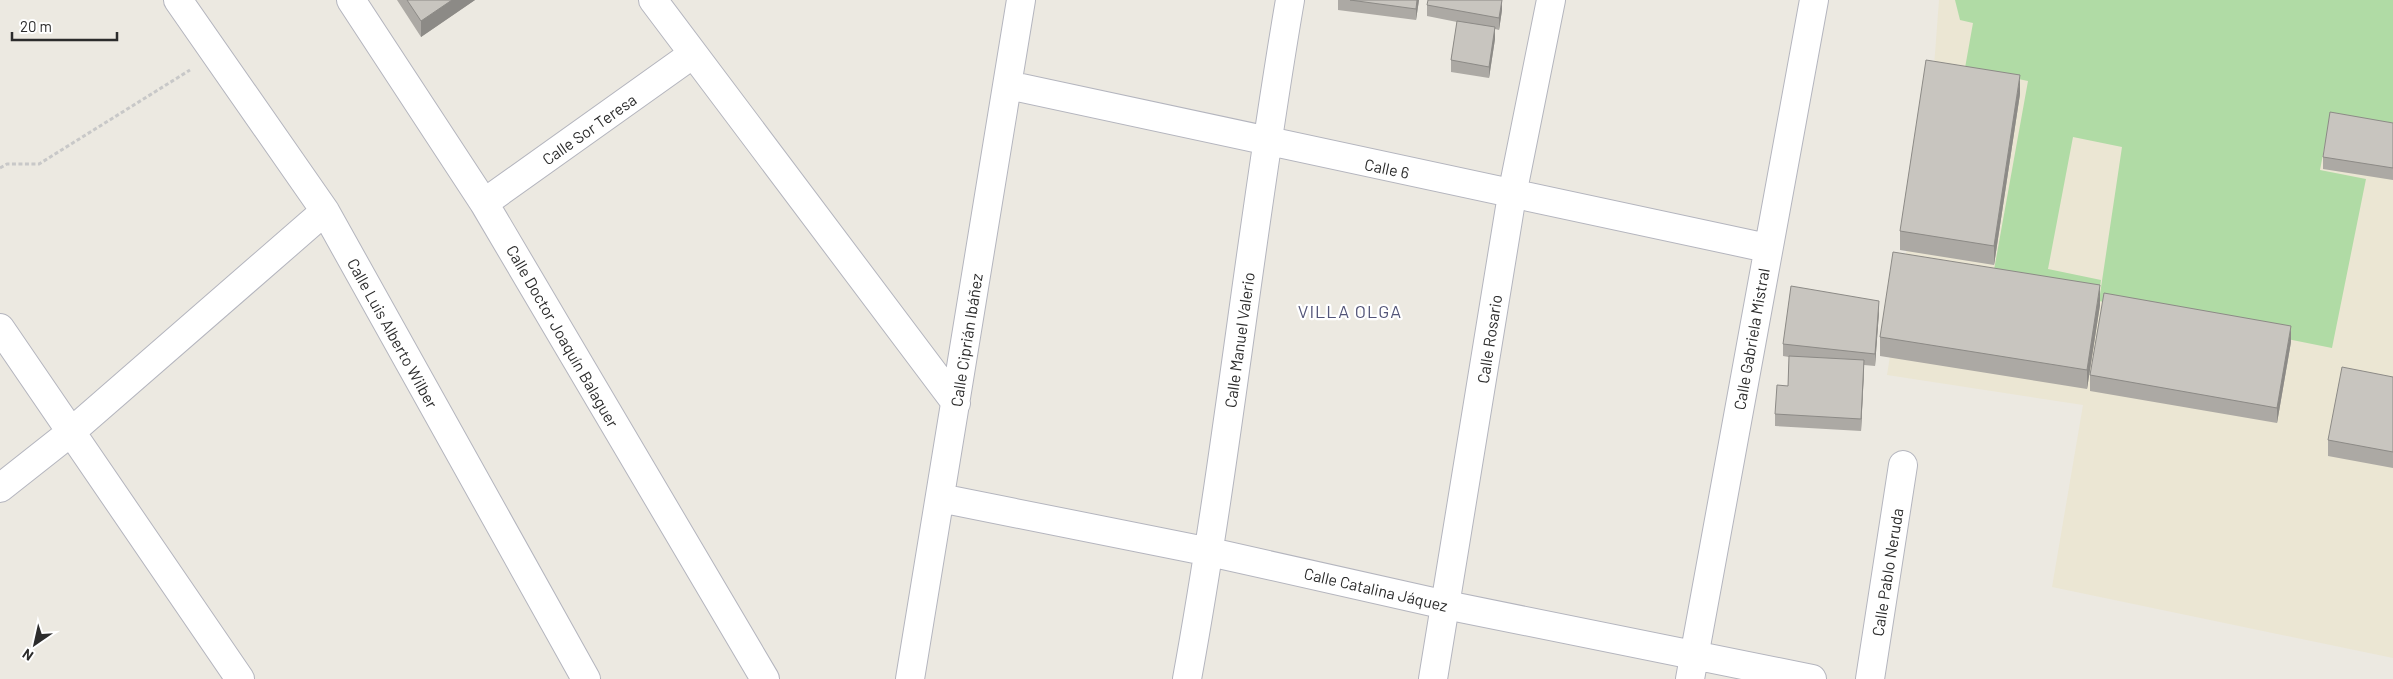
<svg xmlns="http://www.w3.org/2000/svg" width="2393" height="679" font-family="Barlow,sans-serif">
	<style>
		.education { fill: #ebe6d3 }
		.green { fill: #b0dba5 }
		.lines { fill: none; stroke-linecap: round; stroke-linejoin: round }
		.street-casing { stroke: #b4b5be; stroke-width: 30 }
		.path { stroke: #c8c8c8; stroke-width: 3; stroke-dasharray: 4 2.5; stroke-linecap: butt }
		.street { stroke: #fff; stroke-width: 28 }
		.wall { fill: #aca9a4 }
		.shaded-wall { fill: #8c8a86 }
		.building { fill: #c8c5bf; stroke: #8c8a86 }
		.labels { text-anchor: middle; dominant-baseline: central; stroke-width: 4.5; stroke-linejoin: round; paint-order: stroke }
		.street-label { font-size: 16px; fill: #2c2c2c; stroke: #fff }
		.neighbourhood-label { font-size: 18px; letter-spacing: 1px; fill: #525478; stroke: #fff }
	</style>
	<rect width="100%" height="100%" fill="#ece9e1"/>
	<path class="education" d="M1939 0H2393V658L2052 587 2083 405 1887 375 1933 80Z"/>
	<path class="green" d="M1955 0H2393V125L2331 113 2320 170 2366 179 2332 348 2099 301 2122 147 2073 137 2048 269 2101 280 2098 301 1992 281 2028 81 1965 68 1973 23 1960 20Z"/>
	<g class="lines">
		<g class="street-casing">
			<path id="street" d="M178 0 325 211 586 679
				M351 0 484 203 765 679
				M653 0 956 403
				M1008 85 1767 248
				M484 203 693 54
				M0 328 240 679
				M0 488 71 432 325 211
				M940 498 1210 552 1446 605 1812 679
				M910 679 1021 0
				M1187 679C1228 454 1251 226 1290 0
				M1433 679 1512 195 1551 0
				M1690 679 1814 0
				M1870 679 1903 465"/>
		</g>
		<path class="path" d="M0 168 7 164H39L190 70"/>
		<use href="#street" class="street"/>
	</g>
	<path class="wall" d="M397 0H475L421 37Z
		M1338 0H1419L1416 20 1338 10Z
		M1427 5 1502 10 1499 30 1495 29V39L1489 78 1451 72V60L1457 22 1427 16Z
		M2020 94 1994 265 1900 250V231Z
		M2393 123V180L2323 169V157Z
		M2100 305 2087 389 1880 356V337Z
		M1879 312 1875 366 1864 365 1861 431 1775 426V414L1788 386 1789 357 1783 356V344Z
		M2291 342 2277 423 2090 391V375Z
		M2393 377V468L2328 456V440Z"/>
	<path class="shaded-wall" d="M452 0H475L421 37V21Z
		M1417 0H1419L1416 20V9Z
		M1502 0V10L1499 30V18Z
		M1495 27V39L1489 78V67Z
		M2020 75V94L1994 265V246Z
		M2100 285V305L2087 389V370Z
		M1879 301V312L1875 366V354Z
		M2291 326V342L2277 423V408Z
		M1864 360V372L1861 431V419Z"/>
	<path class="building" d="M407 0H452L421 21Z
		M1350 0H1417L1416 9Z
		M1428 0H1502L1499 18 1427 5Z
		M1457 21 1495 27 1489 67 1451 60Z
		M1926 60 2020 75 1994 246 1900 231Z
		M2330 112 2393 123V168L2323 157Z
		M1893 252 2100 285 2087 370 1880 337Z
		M1791 286 1879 301 1875 354 1783 344Z
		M2104 293 2291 326 2277 408 2090 375Z
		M1789 356 1864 360 1861 419 1775 414 1777 385 1788 386Z
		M2342 367 2393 377V452L2328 440Z"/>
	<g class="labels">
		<g class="street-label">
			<text transform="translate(589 129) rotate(-35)">Calle Sor Teresa</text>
			<text transform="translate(1387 168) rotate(12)">Calle 6</text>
			<text transform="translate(393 333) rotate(61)">Calle Luis Alberto Wilber</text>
			<text transform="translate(563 336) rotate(60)">Calle Doctor Joaquín Balaguer</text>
			<text transform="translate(1489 339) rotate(-81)">Calle Rosario</text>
			<text transform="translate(1751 339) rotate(-80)">Calle Gabriela Mistral</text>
			<text transform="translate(966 340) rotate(-81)">Calle Ciprián Ibáñez</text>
			<text transform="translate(1239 340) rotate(-82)">Calle Manuel Valerio</text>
			<text transform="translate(1887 572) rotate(-81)">Calle Pablo Neruda</text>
			<text transform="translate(1376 589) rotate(13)">Calle Catalina Jáquez</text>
		</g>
		<g class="neighbourhood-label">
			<text x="1350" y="311">VILLA OLGA</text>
		</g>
	</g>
	<g transform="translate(35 644) rotate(214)" stroke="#ffffff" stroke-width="4" paint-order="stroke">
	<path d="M0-4L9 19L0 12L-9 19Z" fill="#2c2c2c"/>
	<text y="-8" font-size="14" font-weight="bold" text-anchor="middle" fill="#2c2c2c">N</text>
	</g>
	<path d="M12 32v8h105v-8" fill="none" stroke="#2c2c2c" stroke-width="2.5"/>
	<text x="20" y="32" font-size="15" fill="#2c2c2c" stroke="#ffffff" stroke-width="4" paint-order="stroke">20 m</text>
</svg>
